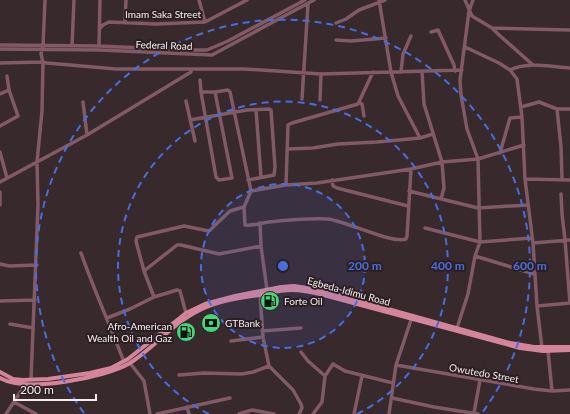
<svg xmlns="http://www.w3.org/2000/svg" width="570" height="414" font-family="Lato,sans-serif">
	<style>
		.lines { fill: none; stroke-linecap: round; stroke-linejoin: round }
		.minor { stroke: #815a65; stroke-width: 3.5 }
		.major { stroke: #d4859c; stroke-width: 4 }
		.ring { fill: none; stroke: #486edd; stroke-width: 2; stroke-dasharray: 7 5 }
		.labels { text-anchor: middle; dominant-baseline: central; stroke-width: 4; stroke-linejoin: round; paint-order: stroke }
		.street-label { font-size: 10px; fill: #f6edef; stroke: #2c1f23 }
		.poi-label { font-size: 10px; fill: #f6edef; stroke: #2c1f23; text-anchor: start }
		.centre { fill: #486edd; stroke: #2c1f23; stroke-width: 2 }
		.ring-label { font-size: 12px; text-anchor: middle; font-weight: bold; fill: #486edd; stroke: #2c1f23; stroke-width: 4; stroke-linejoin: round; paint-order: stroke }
	</style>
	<rect width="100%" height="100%" fill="#37292c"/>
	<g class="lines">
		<path class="minor" d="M199 0 205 22
			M379 0 391 72 398 96 420 138
			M465 0 472 16 492 28 499 35 533 65
			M125 22 126 0
			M336 23 346 19 359 10 385 0
			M100 28 103 25 109 22 156 24 205 22 247 0
			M492 28 570 30
			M431 32 438 30 454 65 455 71
			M336 40 351 41 386 38
			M0 45 99 46 187 50H207L228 41 305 0
			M72 46 74 0
			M99 46 100 0
			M465 47 499 63 510 70 517 79 522 117 525 179 533 243 537 306 542 348
			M0 49 100 50 212 55 314 0
			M0 63 43 62 47 63 116 69H191V72L186 75 87 135 0 182
			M191 69H245L321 74 462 70
			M510 70C526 61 552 67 570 68
			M422 71 424 104 442 162 444 188 441 199
			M401 72 403 54 411 36
			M200 80 201 92
			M215 92 232 178 219 180 216 177 201 92H215L228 90 230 92 251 191 244 207 245 225C253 226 261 223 269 222 288 220 309 218 328 219 346 221 391 244 406 239L407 236 411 169
			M0 94 9 90
			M302 99 308 4
			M320 100 321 74
			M186 101 195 141
			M83 102 87 135
			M360 103 362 104 364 116
			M521 107 539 102 557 109
			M256 110 261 177
			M190 120 247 110 269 109 271 110 275 167 274 175 248 180
			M0 126 18 116 9 90 7 76
			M288 149 313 148 338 144 377 142 420 138 433 134
			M0 152 7 178
			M500 153 510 118 522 117
			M525 179 570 180
			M562 179 561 147 557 109H570
			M332 180 333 186 337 188 408 206
			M286 185 288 125 292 123 358 104 373 72
			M251 191 286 185 317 183 411 169 442 162 478 159 524 145
			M409 191 478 208 528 205
			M0 192V205
			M561 194 562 214 565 240 570 303
			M260 223 261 246 267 290
			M425 228 480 242 532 238
			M533 243 570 240
			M81 253C94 290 110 325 124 362
			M475 256 534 274
			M0 264 9 266 37 265
			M144 271 177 245H181L219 254 261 246
			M260 294 263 337 269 366 293 390 301 404 302 408 299 414
			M154 297 144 271 136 241 137 237 184 226 209 231 230 211 244 207
			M0 301 35 300
			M537 306 570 303
			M107 318 130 309 154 297 177 290 180 291 186 313
			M10 324 33 328
			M457 328 468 294 475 256 480 242 478 159 467 129 461 95 460 80 469 11 473 0
			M262 331 301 328
			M231 341 263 337
			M548 351 552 391
			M301 352 308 361 325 376
			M130 363 144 381 150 414
			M396 365 534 389 552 391 570 390
			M179 375 204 373 242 374 253 372 269 366
			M31 379 38 205 37 162 42 111 43 62 41 54 43 46 45 0
			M392 398 434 407 478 414
			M14 402 36 414
			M187 407 189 414
			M474 413 480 380
			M6 414 25 385
			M157 414 230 398
			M239 414 252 410 274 414
			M313 414 322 402 325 376 333 364 345 371 393 383
			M354 414 362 376
			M389 414 396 365 411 320"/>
		<path class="major" d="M0 372 13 379 23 380 48 379 90 373 111 368 128 359 186 313 205 304 235 296 281 287 294 286 320 290 510 343 534 347H570
			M0 378C25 393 105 378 130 363 154 348 172 324 198 311 217 301 238 298 259 295 270 293 281 290 292 290 302 290 311 292 320 294L520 348 543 351 570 350"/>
	</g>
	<circle cx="283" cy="266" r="82" fill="#486edd" fill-opacity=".12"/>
	<g class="ring">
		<circle cx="283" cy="266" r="82"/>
		<path d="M209 414A165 165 0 1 1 357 414"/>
		<path d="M84 413A247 247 0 1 1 482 413"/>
	</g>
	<defs>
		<g id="fuel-disc" transform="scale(1)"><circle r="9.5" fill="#44d77a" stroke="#2c1f23"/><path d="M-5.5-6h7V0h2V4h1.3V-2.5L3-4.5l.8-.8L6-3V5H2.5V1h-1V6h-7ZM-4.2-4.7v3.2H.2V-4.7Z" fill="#111"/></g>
		<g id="bank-disc" transform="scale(1)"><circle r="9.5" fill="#44d77a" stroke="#2c1f23"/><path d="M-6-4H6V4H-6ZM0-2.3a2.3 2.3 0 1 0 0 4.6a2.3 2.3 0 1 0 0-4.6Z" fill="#111"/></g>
	</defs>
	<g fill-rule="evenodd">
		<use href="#fuel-disc" x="270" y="301"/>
		<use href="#bank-disc" x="211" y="323"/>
		<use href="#fuel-disc" x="186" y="332"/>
	</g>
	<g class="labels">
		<g class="street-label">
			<text x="163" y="14">Imam Saka Street</text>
			<text transform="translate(164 45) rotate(2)">Federal Road</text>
			<text transform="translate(349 291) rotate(15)">Egbeda-Idimu Road</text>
			<text transform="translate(484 373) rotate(10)">Owutedo Street</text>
		</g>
		<g class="poi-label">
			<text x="284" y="301">Forte Oil</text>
			<text x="225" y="323">GTBank</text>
			<text x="172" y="326" text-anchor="end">Afro-American<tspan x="172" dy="12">Wealth Oil and Gaz</tspan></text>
		</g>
	</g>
	<circle cx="283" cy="266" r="6" class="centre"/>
	<g class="ring-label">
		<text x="365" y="270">200 m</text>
		<text x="448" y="270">400 m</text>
		<text x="530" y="270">600 m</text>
	</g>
	<path d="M14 394v6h82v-6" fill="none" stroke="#f6edef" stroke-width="2"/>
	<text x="20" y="394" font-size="12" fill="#f6edef" stroke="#2c1f23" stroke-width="3" paint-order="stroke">200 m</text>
</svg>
